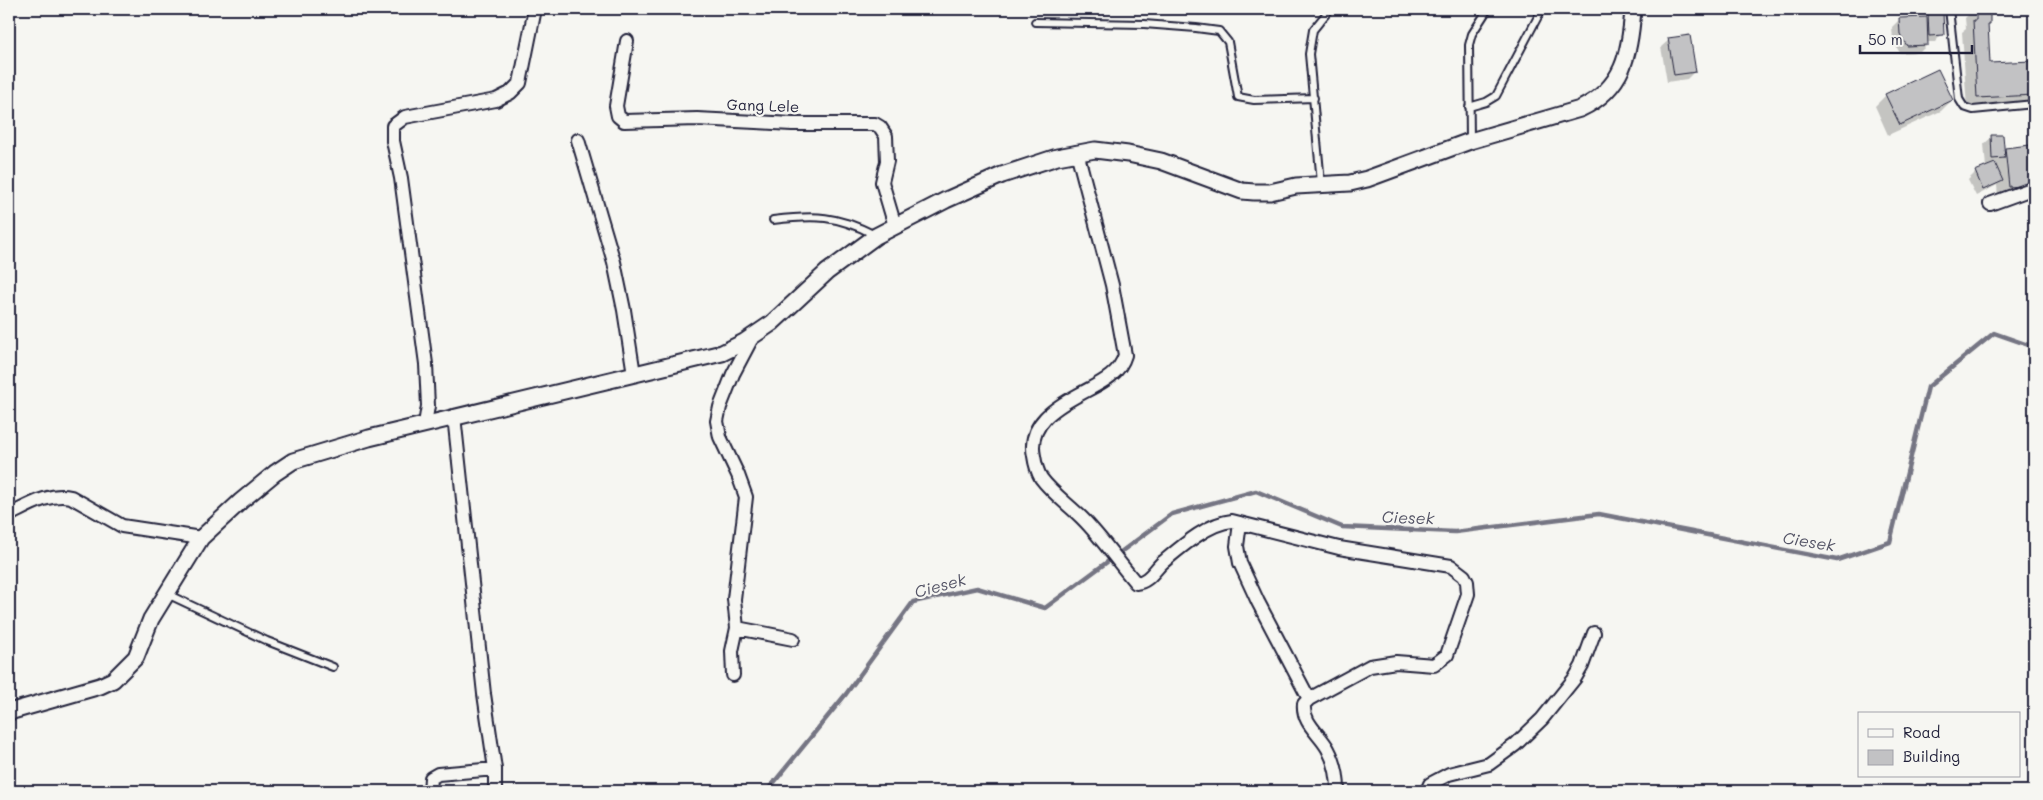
<svg xmlns="http://www.w3.org/2000/svg" width="2043" height="800" font-family="Mali,sans-serif">
	<style>
		.shadow { fill: #0003; fill-rule: evenodd }
		.lines { fill: none; stroke-linecap: round; stroke-linejoin: round }
		.stream { stroke: #757583; stroke-width: 4.5 }
		.building { fill: #c2c2c4; stroke: #22223b }
		.service-casing { stroke: #22223b; stroke-width: 10 }
		.minor-casing { stroke: #22223b; stroke-width: 16 }
		.tertiary-casing { stroke: #22223b; stroke-width: 19 }
		.service { stroke: #f6f6f2; stroke-width: 6 }
		.minor { stroke: #f6f6f2; stroke-width: 12 }
		.tertiary { stroke: #f6f6f2; stroke-width: 15 }
		.labels { text-anchor: middle; dominant-baseline: central; stroke-width: 4.5; stroke-linejoin: round; paint-order: stroke }
		.street-label { font-size: 15px; fill: #22223b; stroke: #f6f6f2 }
		.water-label { font-size: 16px; font-style: italic; fill: #535365; stroke: #f6f6f2 }
	</style>
	<rect width="100%" height="100%" fill="#f6f6f2"/>
	<filter id="ink" filterUnits="userSpaceOnUse"><feTurbulence type="fractalNoise" baseFrequency=".02" numOctaves="2"/><feDisplacementMap in="SourceGraphic" scale="10" xChannelSelector="R" yChannelSelector="G"/><feConvolveMatrix kernelMatrix="1 2 1 2 8 2 1 2 1" color-interpolation-filters="sRGB"/></filter>
	<g filter="url(#ink)">
		<path class="shadow" d="M1974 9H1988L1989 23 1987 25 1989 64 2032 95 2021 106 1967 109 1962 32 1966 29 1965 18ZM1975 15H1977L1976 26Z
			M1928 14 1942 34 1935 42H1927V45L1920 52 1900 53 1893 41 1892 27 1899 20 1925 18Z
			M1669 40 1695 71 1687 79 1667 82 1661 47Z
			M1886 95 1952 100 1941 111 1888 135 1875 106Z
			M1992 137 2003 151 2005 149 2030 162 2034 161V194L1998 198 1997 185 1976 196 1968 180 1976 172 1986 168 1984 144Z"/>
		<g class="lines">
			<path class="stream" d="M767 791 846 694 913 602 977 588 1045 608 1172 514 1256 491 1342 527 1455 532 1599 514 1837 560 1890 542 1928 387 1994 333 2034 347"/>
		</g>
		<path class="building" d="M1976 9H1990V24H1988L1990 63 2032 61 2034 95 1977 98 1973 20H1976Z
			M1928 13H1943L1944 35 1929 36Z
			M1927 17 1928 45 1907 46 1900 34 1899 18Z
			M1690 35 1696 72 1674 75 1668 38Z
			M1938 69 1953 100 1900 125 1885 94Z
			M1991 135H2003L2005 158 1992 159Z
			M2030 145 2031 160H2034V185L2009 187 2005 148Z
			M1995 163 2003 181 1983 190 1975 171Z"/>
		<g class="lines">
			<g class="service-casing">
				<path id="service" d="M1949 9 1959 99 1964 107 1973 110 2034 104
					M1035 22 1144 24 1196 28 1219 31 1228 42 1238 97 1254 100 1314 98
					M1469 107 1486 102 1496 96 1542 9
					M1470 140 1469 45 1472 34 1488 9
					M1321 183 1309 54 1313 30 1330 9
					M773 220C815 215 837 215 875 235
					M167 594 267 641 333 667"/>
			</g>
			<g class="minor-casing">
				<path id="minor" d="M627 41 616 106 618 116 624 121 697 119 792 124H875L880 127 886 136 887 161 882 182 895 226
					M578 140 614 262 624 310 634 374
					M1077 152 1112 285 1125 355C1119 376 1098 384 1080 394 1056 407 1027 424 1034 456 1035 463 1037 471 1041 478 1052 493 1069 505 1082 518 1102 538 1118 562 1136 583 1149 582 1154 570 1163 562 1181 547 1208 523 1232 521L1339 548 1451 566 1464 576 1467 582 1468 594 1447 655 1434 665 1396 662 1370 666 1309 699 1304 704C1302 723 1320 734 1328 749 1335 762 1338 776 1338 791
					M1990 204 2034 188
					M454 416 484 694 495 769V791
					M425 424 428 406 426 364 401 178 393 141V126L405 117 496 100 510 93 520 83 535 9
					M9 515C28 506 49 492 71 497L122 526 201 538
					M1240 523 1237 546 1240 563 1258 602 1309 699
					M737 628 793 639
					M733 675 732 651 737 628 734 599 746 497 738 475 720 437 717 421 720 407 733 374 752 338
					M430 791 431 778 438 774 495 769
					M1427 791 1430 784 1449 774 1489 764 1515 745 1542 719 1575 678 1582 666 1594 633"/>
			</g>
			<g class="tertiary-casing">
				<path id="tertiary" d="M9 712 100 686 113 680 136 657 151 619 201 538 241 501 275 473 293 461 369 438 722 353 744 342 772 323 827 272 876 236 946 200 1002 175 1057 157 1095 150 1128 154 1161 161 1242 191 1254 192H1270L1296 186 1350 183 1367 179 1470 141 1580 109C1624 88 1630 53 1633 9"/>
			</g>
			<use href="#service" class="service"/>
			<use href="#minor" class="minor"/>
			<use href="#tertiary" class="tertiary"/>
		</g>
	</g>
	<g class="labels">
		<g class="street-label">
			<text transform="translate(763 105) rotate(2)">Gang Lele</text>
		</g>
		<g class="water-label">
			<text transform="translate(1408 517) rotate(2)">Ciesek</text>
			<text transform="translate(1809 541) rotate(9)">Ciesek</text>
			<text transform="translate(940 585) rotate(-15)">Ciesek</text>
		</g>
	</g>
	<rect width="2043" height="800" fill="none" stroke="#f6f6f2" stroke-width="30"/>
	<rect x="15" y="15" width="2013" height="770" fill="none" stroke="#22223b" stroke-width="2" filter="url(#ink)"/>
	<rect x="1858" y="712" width="162" height="65" fill="#f6f6f2" stroke="#a1a1a9"/>
	<rect x="1868" y="729" width="25" height="8" fill="#f6f6f2" stroke="#a1a1a9"/>
	<text x="1903" y="738" font-size="15" fill="#22223b">Road</text>
	<rect x="1868" y="750" width="25" height="15" fill="#c2c2c4" stroke="#a1a1a9"/>
	<text x="1903" y="762" font-size="15" fill="#22223b">Building</text>
	<path d="M1860 45v8h112v-8" fill="none" stroke="#22223b" stroke-width="2.5"/>
	<text x="1868" y="45" font-size="15" fill="#22223b" stroke="#f6f6f2" stroke-width="4" paint-order="stroke">50 m</text>
</svg>
